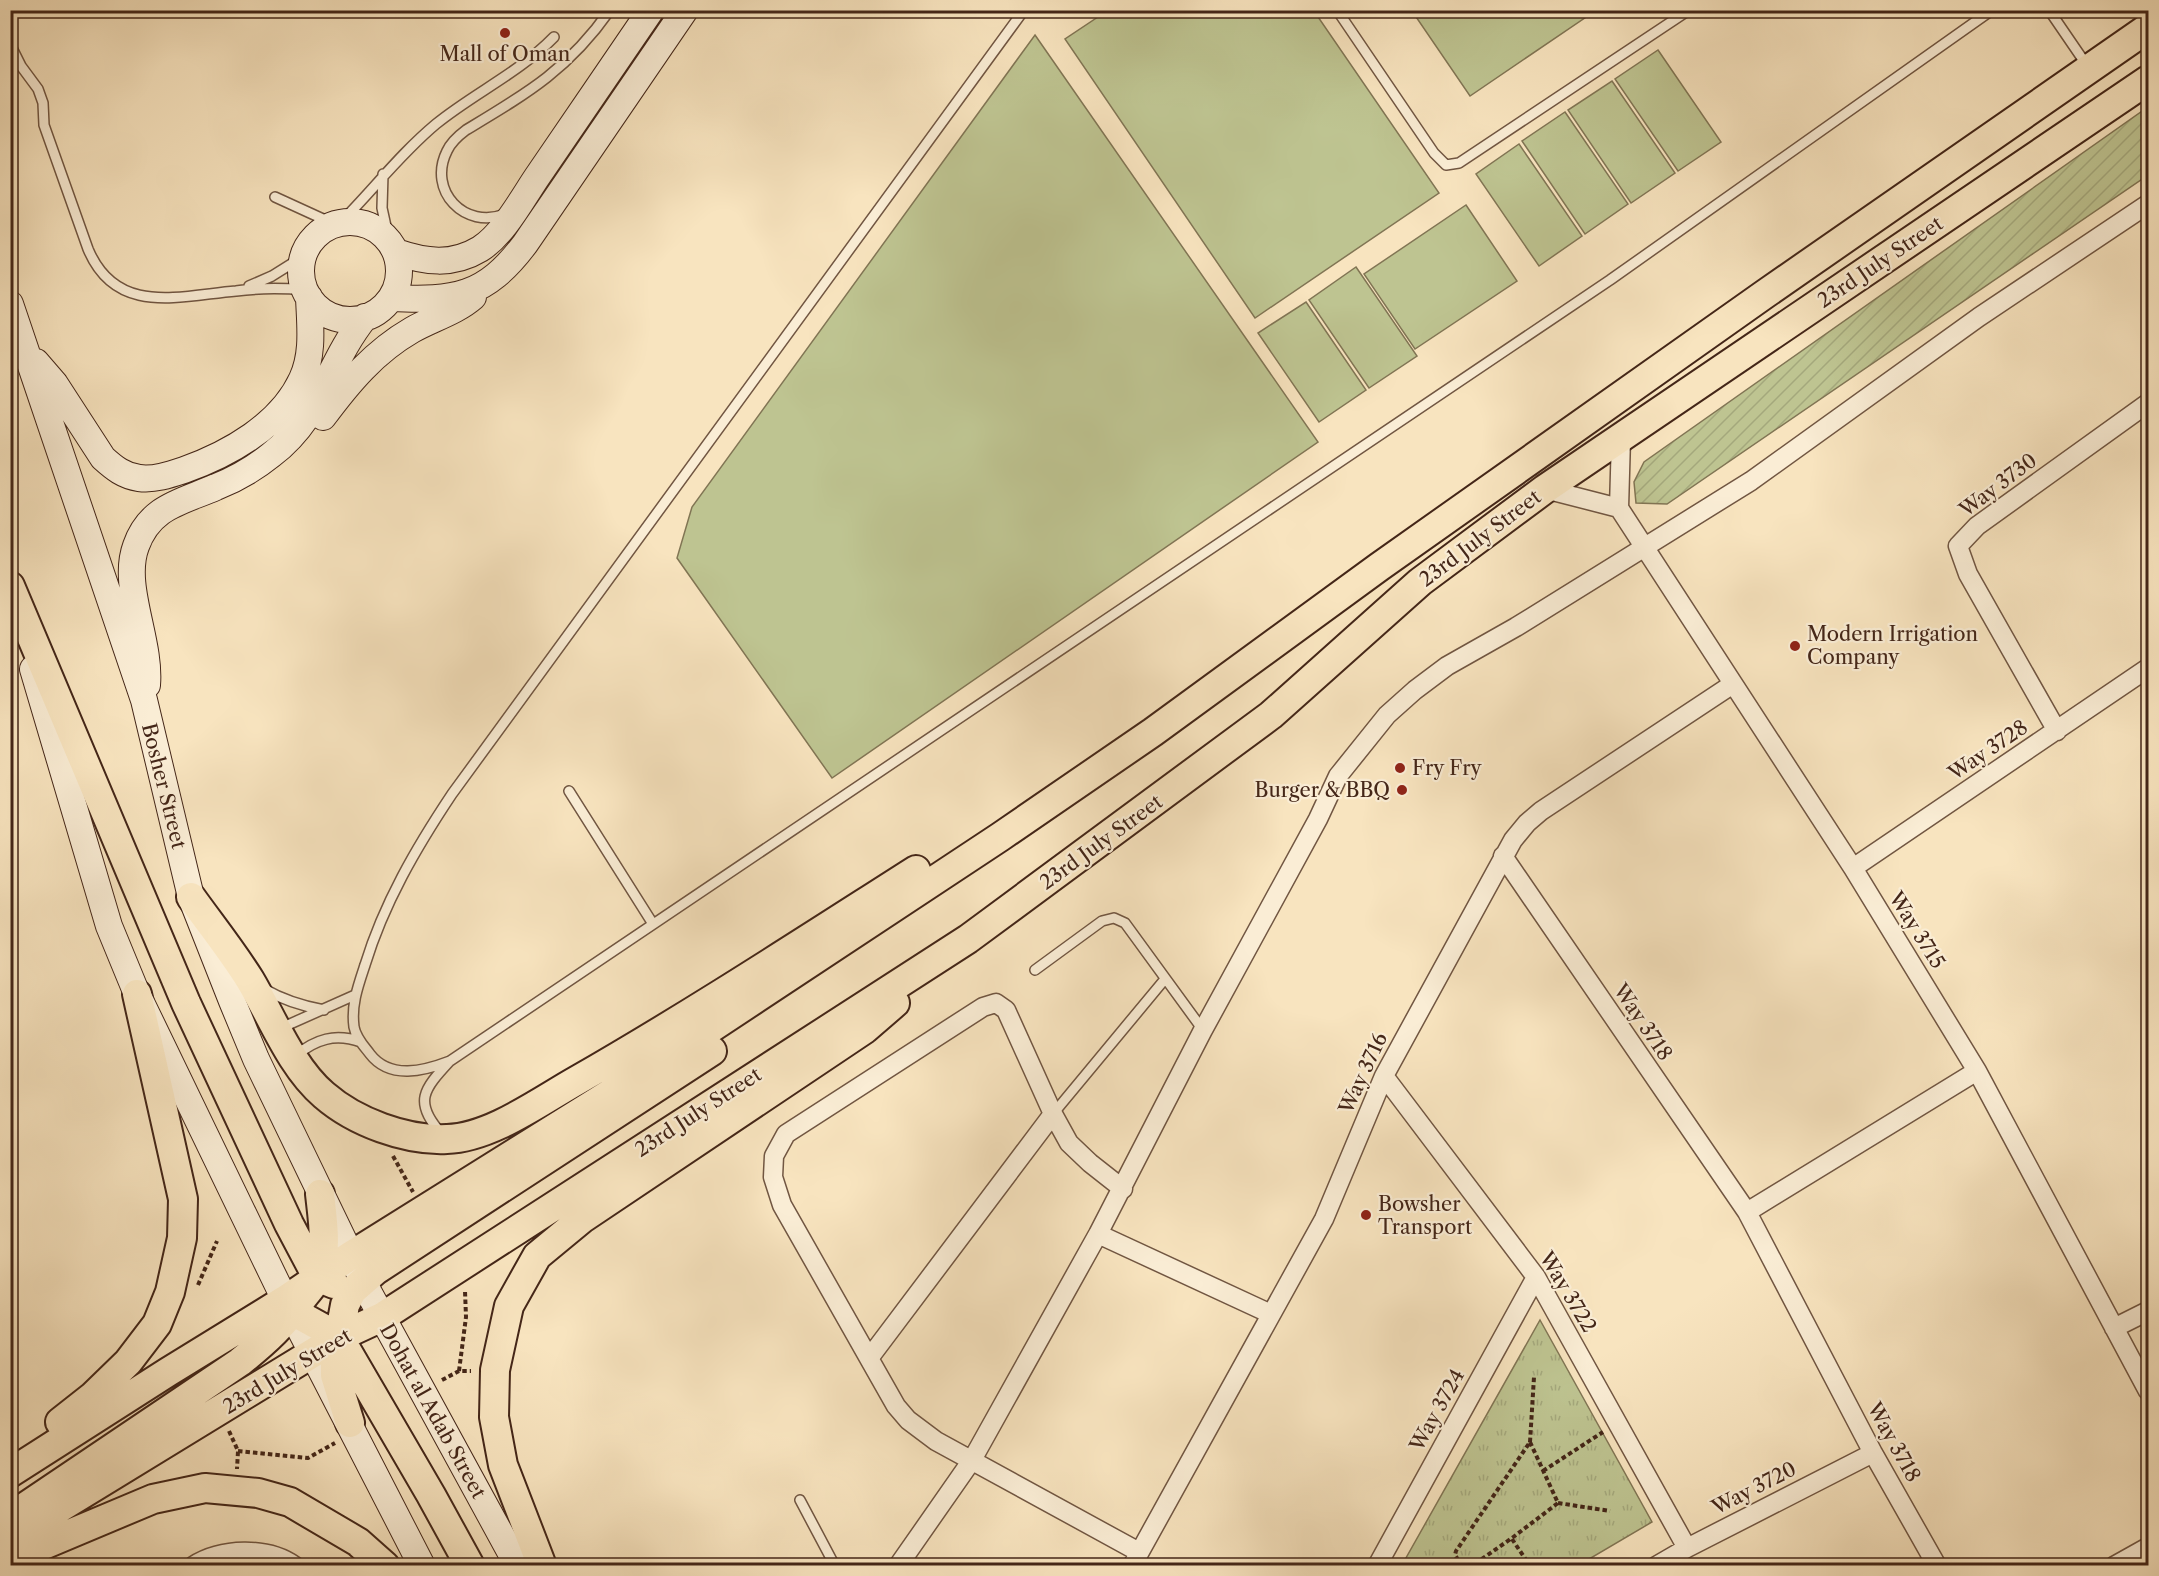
<svg xmlns="http://www.w3.org/2000/svg" width="2159" height="1576" font-family="'Libre Caslon Text',serif">
	<style>
		.grass { fill: url(#grass-tufts); stroke: #817554; stroke-width: 1.5 }
		.garden { fill: url(#garden-furrows); stroke: #817554; stroke-width: 1.5 }
		.pitch { fill: #bec491; stroke: #817554; stroke-width: 1.5 }
		.lines { fill: none; stroke-linecap: round; stroke-linejoin: round }
		.lane-casing { stroke: #715642; stroke-width: 12 }
		.street-casing { stroke: #715642; stroke-width: 21 }
		.secondary-casing { stroke: #442618; stroke-width: 28 }
		.primary-casing { stroke: #442618; stroke-width: 32 }
		.path { stroke: #442618; stroke-width: 4; stroke-dasharray: 4.5 3; stroke-linecap: butt }
		.lane { stroke: #faedd5; stroke-width: 9 }
		.street { stroke: #faedd5; stroke-width: 18 }
		.secondary { stroke: #faedd5; stroke-width: 26 }
		.primary { stroke: #f8e4bf; stroke-width: 28 }
		.poi-dot { fill: #8f2418; stroke: #faedd5; stroke-width: 2 }
		.labels { text-anchor: middle; dominant-baseline: central; stroke-width: 4.5; stroke-linejoin: round; paint-order: stroke }
		.poi-label { font-size: 20px; fill: #442618; stroke: #faedd5; text-anchor: start }
		.street-label { font-size: 20px; fill: #442618; stroke: #faedd5 }
	</style>
	<defs>
		<pattern id="grass-tufts" width="24" height="20" patternUnits="userSpaceOnUse" patternTransform="scale(1.5)"><rect width="24" height="20" fill="#bec491"/><path d="M3 7l-1-3M5 7V3M7 7l1-3M15 17l-1-3M17 17v-4M19 17l1-3" fill="none" stroke="#a4a87c"/></pattern>
		<pattern id="garden-furrows" width="10" height="10" patternUnits="userSpaceOnUse" patternTransform="scale(1.5)"><rect width="10" height="10" fill="#bec491"/><path d="M-1 1l2-2M0 10L10 0M9 11l2-2" fill="none" stroke="#a4a87c"/></pattern>
	</defs>
	<rect width="100%" height="100%" fill="#f8e4bf"/>
	<filter id="stains"><feTurbulence type="fractalNoise" baseFrequency=".00333" numOctaves="4"/><feColorMatrix values="0 0 0 0 .2 0 0 0 0 .09 0 0 0 0 .02 0 0 0 .5 -.17"/></filter>
	<radialGradient id="worn" r=".72"><stop offset=".6" stop-color="#630" stop-opacity="0"/><stop offset="1" stop-color="#630" stop-opacity=".3"/></radialGradient>
	<path class="grass" d="M1540 1320 1652 1522 1579 1565H1402Z"/>
	<path class="garden" d="M2148 107V175L1667 504 1636 503 1634 482 1644 462Z"/>
	<path class="pitch" d="M1107 11H1314L1439 193 1255 318 1065 39Z
		M1412 11H1595L1470 96Z
		M1035 35 1318 442 832 778 677 558 692 507Z
		M1658 50 1721 142 1678 171 1615 79Z
		M1612 81 1675 173 1631 203 1568 110Z
		M1565 112 1628 204 1585 234 1522 141Z
		M1519 144 1582 236 1539 266 1476 174Z
		M1466 205 1517 281 1415 349 1364 274Z
		M1356 267 1417 356 1369 388 1309 300Z
		M1306 302 1366 390 1319 422 1258 333Z"/>
	<g class="lines">
		<g class="lane-casing">
			<path id="lane" d="M1024 10 452 794C416 848 384 903 365 965 358 986 351 1005 354 1027 356 1038 364 1046 370 1054 390 1080 424 1071 450 1061L1610 280 1992 10
				M1337 10 1434 153 1446 165 1459 163 1689 10
				M2049 10 2088 67
				M10 44 21 66 38 89 43 103 44 125 88 249C116 316 178 296 236 291 259 288 282 288 305 290
				M383 174 382 208 389 240
				M275 197 334 224
				M505 214C465 230 427 191 447 151 451 142 458 136 466 130 526 94 568 70 610 10
				M340 223C373 190 400 154 436 124 474 93 519 73 554 37
				M249 286 272 276 304 256
				M569 791 653 924
				M1035 970 1102 921 1114 918 1125 923 1203 1030
				M264 989C283 1000 302 1006 324 1010
				M281 1028 355 995
				M295 1056C316 1039 335 1033 361 1042
				M1053 1114 1165 979
				M441 1133C413 1102 424 1089 449 1062
				M800 1500 835 1566"/>
		</g>
		<g class="street-casing">
			<path id="street" d="M1621 438 1619 508 1853 868 1977 1071 2148 1391
				M1545 489 1619 508
				M2057 731 1968 574 1958 546 1977 526 2148 403
				M1503 856 1747 1212 1873 1453 1937 1566
				M1853 868 2148 668
				M1384 1076 1536 1277 1687 1548
				M1053 1114 1006 1010 996 1003 983 1007 786 1134 774 1156 773 1177 782 1205 896 1406 908 1420 936 1441 1139 1552
				M1747 1212 1977 1071
				M1098 1234 1271 1314
				M2114 1328 2148 1311
				M870 1357 1053 1114 1069 1143 1090 1163 1123 1189
				M193 1566C221 1548 267 1546 295 1566
				M898 1566 972 1460 1098 1234 1203 1030 1318 819 1338 776 1387 715 1415 690 1447 666 1516 627 1751 481 1979 317 2148 204
				M1132 1566 1324 1219 1384 1076 1513 840 1527 823 1541 811 1733 684
				M1377 1566 1536 1277
				M1656 1566 1687 1548 1873 1453
				M2114 1566 2148 1547"/>
		</g>
		<g class="secondary-casing">
			<path id="secondary" d="M301 271a49 49 0 1 1 98 0a49 49 0 1 1-98 0Z
				M396 252C425 262 452 266 480 249 504 234 523 197 539 174 576 119 614 65 651 10
				M391 298C455 301 485 297 525 244L685 10
				M10 304 144 700 191 897 232 1001 256 1059 369 1293 518 1566
				M36 362 55 384 103 458C114 468 124 476 139 478 154 480 169 475 184 470 229 454 281 425 302 379 314 353 310 325 309 297
				M323 417C349 382 374 352 412 330 431 319 456 312 473 297
				M33 669 109 926 137 994 285 1300 422 1566
				M147 685C151 640 121 586 136 546 150 506 182 502 216 487 236 479 255 468 271 455 322 416 327 364 365 317"/>
		</g>
		<g class="primary-casing">
			<path id="primary" d="M10 586 186 1003 289 1224 317 1277 334 1284
				M191 897C211 925 232 951 250 980 272 1017 291 1067 324 1095 355 1122 406 1141 447 1139 490 1138 539 1102 576 1081 691 1015 803 942 916 870
				M274 1315 293 1314 301 1316 339 1337 431 1495 470 1566
				M60 1422 93 1396 128 1362 157 1324 170 1292 182 1238 183 1199 137 994
				M350 1423 335 1375V1358L345 1305 352 1291 376 1270 712 1051
				M10 1473 168 1372 285 1300 350 1256 643 1073 1000 837 1153 732 1379 567 1765 294 2148 28
				M10 1517 240 1362C265 1342 286 1323 304 1296 309 1290 315 1283 318 1277 328 1251 323 1221 320 1194
				M10 1541 61 1507 339 1337 382 1317 968 939 1271 715 1420 582 1545 489 2148 80
				M10 1559 153 1499 205 1488 258 1493 290 1502 358 1542 385 1566
				M542 1566 503 1465 494 1417 495 1370 509 1306 537 1256 583 1218 865 1029 895 1003"/>
		</g>
		<path class="path" d="M393 1156 413 1192
			M198 1285 217 1241
			M459 1371 466 1317 465 1291
			M442 1380 459 1371H471
			M229 1431 238 1451 237 1469
			M1530 1442 1558 1503 1512 1538 1476 1563 1467 1564 1459 1561 1455 1555 1456 1551Z
			M1530 1442 1534 1377
			M238 1451 308 1458 335 1443
			M1543 1471 1603 1432
			M1558 1503 1610 1511
			M1512 1539 1530 1566"/>
		<use href="#lane" class="lane"/>
		<use href="#street" class="street"/>
		<use href="#secondary" class="secondary"/>
		<use href="#primary" class="primary"/>
	</g>
	<g class="poi-dot">
		<circle cx="505" cy="33" r="6"/>
		<circle cx="1795" cy="646" r="6"/>
		<circle cx="1400" cy="768" r="6"/>
		<circle cx="1402" cy="790" r="6"/>
		<circle cx="1366" cy="1215" r="6"/>
	</g>
	<g class="labels">
		<g class="poi-label">
			<text x="505" y="54" text-anchor="middle">Mall of Oman</text>
			<text x="1807" y="634">Modern Irrigation<tspan x="1807" dy="23">Company</tspan></text>
			<text x="1412" y="768">Fry Fry</text>
			<text x="1390" y="790" text-anchor="end">Burger &amp; BBQ</text>
			<text x="1378" y="1204">Bowsher<tspan x="1378" dy="23">Transport</tspan></text>
		</g>
		<g class="street-label">
			<text transform="translate(1880 262) rotate(-34)">23rd July Street</text>
			<text transform="translate(1998 485) rotate(-37)">Way 3730</text>
			<text transform="translate(1480 538) rotate(-37)">23rd July Street</text>
			<text transform="translate(1988 750) rotate(-34)">Way 3728</text>
			<text transform="translate(164 786) rotate(76)">Bosher Street</text>
			<text transform="translate(1101 842) rotate(-36)">23rd July Street</text>
			<text transform="translate(1917 930) rotate(58)">Way 3715</text>
			<text transform="translate(1643 1022) rotate(56)">Way 3718</text>
			<text transform="translate(1363 1073) rotate(-65)">Way 3716</text>
			<text transform="translate(698 1112) rotate(-33)">23rd July Street</text>
			<text transform="translate(1568 1292) rotate(59)">Way 3722</text>
			<text transform="translate(287 1371) rotate(-31)">23rd July Street</text>
			<text transform="translate(1437 1410) rotate(-61)">Way 3724</text>
			<text transform="translate(433 1411) rotate(61)">Dohat al Adab Street</text>
			<text transform="translate(1894 1442) rotate(61)">Way 3718</text>
			<text transform="translate(1754 1488) rotate(-27)">Way 3720</text>
		</g>
	</g>
	<rect width="2159" height="1576" fill="none" stroke="#f8e4bf" stroke-width="36"/>
	<rect x="12" y="12" width="2135" height="1552" fill="none" stroke="#442618" stroke-width="3"/>
	<rect x="18" y="18" width="2123" height="1540" fill="none" stroke="#442618" stroke-width="1.5"/>
	<rect width="100%" height="100%" filter="url(#stains)"/>
	<rect width="100%" height="100%" fill="url(#worn)"/>
</svg>
